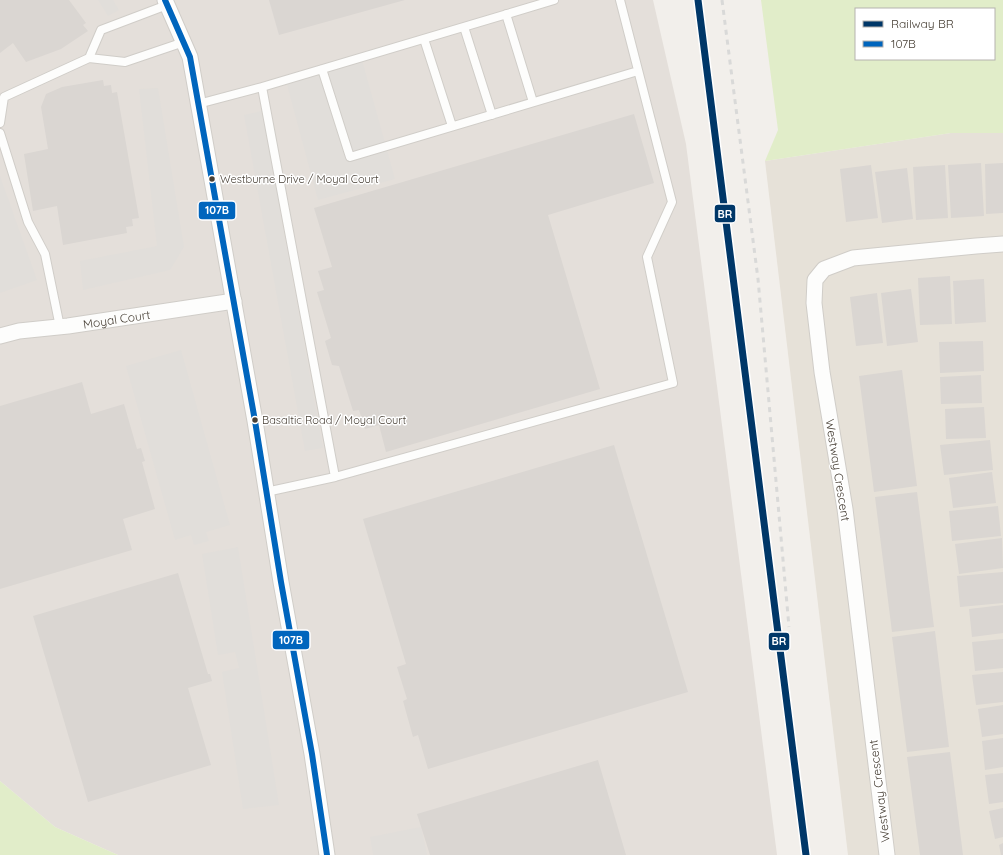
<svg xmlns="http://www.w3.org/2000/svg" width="1003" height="855" font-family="Quicksand,sans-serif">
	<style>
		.residential { fill: #e6e1d8 }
		.industrial { fill: #e4dfda }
		.green { fill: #e1edc9; fill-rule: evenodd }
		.parking { fill: #e1deda }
		.building { fill: #dad6d2 }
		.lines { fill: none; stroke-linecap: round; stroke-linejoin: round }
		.service-casing { stroke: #d0cdc8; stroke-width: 10 }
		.minor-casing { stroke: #d0cdc8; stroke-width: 17 }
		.service { stroke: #fdfdfc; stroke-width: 8 }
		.minor { stroke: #fdfdfc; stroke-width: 15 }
		.rail { stroke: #d9d9d8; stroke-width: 3; stroke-dasharray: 5 5; stroke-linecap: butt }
		.bus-1-casing { stroke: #fff; stroke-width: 9 }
		.bus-1 { stroke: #0065bd; stroke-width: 6 }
		.rail-1-casing { stroke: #fff; stroke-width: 10 }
		.rail-1 { stroke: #003768; stroke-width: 7 }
		.bus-dot { fill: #484036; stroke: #fff; stroke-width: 1.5 }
		.labels { text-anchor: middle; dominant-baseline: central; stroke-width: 3; stroke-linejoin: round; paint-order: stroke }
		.bus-label { font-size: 11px; fill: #484036; stroke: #fff; text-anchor: start }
		.street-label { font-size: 12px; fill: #484036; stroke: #fff }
		.line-badge { stroke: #fff; stroke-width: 1.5 }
		.badge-label { font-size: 11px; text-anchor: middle; font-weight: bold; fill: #fff }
	</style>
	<rect width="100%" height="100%" fill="#f2efeb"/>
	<path class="residential" d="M951 133H1003V855H848L765 161Z"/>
	<path class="industrial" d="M0 0H653L686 144 777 855H118L55 827 0 781Z"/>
	<path class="green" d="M761 0H1003V133H951L765 161 778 130ZM856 9H994V59H856Z
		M0 781 55 827 118 855H0Z"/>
	<path class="parking" d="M98 0H113L119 10 108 16Z
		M362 60 395 179 318 200 286 81Z
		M158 88 184 247 170 270 83 290 80 261 157 246 139 89Z
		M262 111 323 448 305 451 244 115Z
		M0 176 37 280 0 293Z
		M181 350 230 525 206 532 209 541 194 545 191 535 175 540 126 366Z
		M238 547 279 805 243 809 222 672 239 668 235 652 218 655 202 554Z
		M421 827 427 855H373L370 837Z"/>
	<path class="building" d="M0 0H69L86 23 83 25 88 31 61 49 26 62 13 43 0 53Z
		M269 0H405L279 35Z
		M103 80 104 86 111 85 112 93 117 92 139 218 132 219 133 226 126 227 127 233 63 245 57 206 33 211 24 154 48 149 41 107 46 94 62 87Z
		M634 114 654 183 548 215 600 389 386 452 379 425 365 429 359 410 353 411 339 366 332 365 325 341 331 338 317 292 324 290 318 271 332 267 314 208Z
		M981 163 984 216 951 218 948 165Z
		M1003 163V213L986 214 985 164Z
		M871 165 878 218 846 222 840 169Z
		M945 165 948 218 916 220 913 167Z
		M907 168 913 219 882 223 875 172Z
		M950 276 952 324 920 325 918 278Z
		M984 279 986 322 955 324 953 281Z
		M911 289 918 342 887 346 881 293Z
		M877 293 883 343 856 346 850 297Z
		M983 341 984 371 940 373 939 342Z
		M902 370 917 486 874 492 859 376Z
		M981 375 982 403 941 404 940 377Z
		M82 382 91 414 124 404 137 449 141 448 145 461 142 462 155 509 123 519 132 550 0 589V406Z
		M984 407 986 438 946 439 945 409Z
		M990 440 993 470 944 475 940 445Z
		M614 445 688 692 428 769 418 735 413 737 403 701 407 699 397 667 406 664 363 519Z
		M992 472 996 503 953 508 949 478Z
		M917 492 934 627 892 632 875 497Z
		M998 506 1001 536 952 541 949 511Z
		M1002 538 1003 568 959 574 955 544Z
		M1003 572V603L960 607 957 576Z
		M178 573 208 674H210L212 681 188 688 211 765 88 802 33 616Z
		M1003 605V633L972 637 969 609Z
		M935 631 949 747 907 752 892 637Z
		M1003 639V668L975 671 972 642Z
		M1003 672V702L976 705 972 675Z
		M1003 705V734L982 737 978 709Z
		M1003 738V767L985 770 982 741Z
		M950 752 963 855H920L907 757Z
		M598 760 626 855H430L417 814Z
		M1003 773V802L989 804 985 775Z
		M1003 808V837L995 839 989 811Z
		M1003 843V855H1001L999 845Z"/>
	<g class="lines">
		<g class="service-casing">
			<path id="service" d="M506 14 533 102
				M464 27 492 115
				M424 39 452 126
				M89 58 101 30 167 5
				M322 69 350 157 638 71
				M262 87 554 0
				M198 104 262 87 335 477 266 492
				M0 123 4 97 89 58 125 62 184 42
				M0 133 28 222 45 254 60 327
				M335 477 673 383 647 257 672 202 620 0"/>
		</g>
		<g class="minor-casing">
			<g id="minor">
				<path d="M165 0 190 57 255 421 281 582 312 754 327 855"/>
				<path id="s1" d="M0 336 19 331 68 326 234 301"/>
				<path d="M887 855 845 509 822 372 814 303 815 280 824 269 853 258 976 246 1003 244"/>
			</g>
		</g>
		<use href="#service" class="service"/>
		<use href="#minor" class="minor"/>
		<path class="rail" d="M722 0 758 279 789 627"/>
		<g class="bus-1-casing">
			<path id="bus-1" d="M165 0 190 57 255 421 281 582 312 754 327 855"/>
		</g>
		<use href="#bus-1" class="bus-1"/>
		<g class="rail-1-casing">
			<path id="rail-1" d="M698 0 806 855"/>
		</g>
		<use href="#rail-1" class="rail-1"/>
	</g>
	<g class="bus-dot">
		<circle cx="212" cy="179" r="3.5"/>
		<circle cx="255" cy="420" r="3.5"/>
	</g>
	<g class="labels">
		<g class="bus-label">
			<text x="220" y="179">Westburne Drive / Moyal Court</text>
			<text x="262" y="420">Basaltic Road / Moyal Court</text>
		</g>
		<g class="street-label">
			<text stroke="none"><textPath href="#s1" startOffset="118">Moyal Court</textPath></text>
			<text transform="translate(838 470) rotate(81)">Westway Crescent</text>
			<text transform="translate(879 791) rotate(-97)">Westway Crescent</text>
		</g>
	</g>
	<g class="line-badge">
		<rect x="198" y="201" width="38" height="19" rx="4" fill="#0065bd"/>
		<rect x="714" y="204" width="22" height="19" rx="4" fill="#003768"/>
		<rect x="272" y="630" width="38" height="20" rx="4" fill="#0065bd"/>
		<rect x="768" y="632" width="22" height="19" rx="4" fill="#003768"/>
	</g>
	<g class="badge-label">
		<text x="217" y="214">107B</text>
		<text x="725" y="218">BR</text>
		<text x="291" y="644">107B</text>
		<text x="779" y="645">BR</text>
	</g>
	<rect x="855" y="8" width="140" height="52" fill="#ffffff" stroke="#b6b3af"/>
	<rect x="863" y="21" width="20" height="6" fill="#003768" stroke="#b6b3af"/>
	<text x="891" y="28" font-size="12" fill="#484036">Railway BR</text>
	<rect x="863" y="41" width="20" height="6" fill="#0065bd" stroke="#b6b3af"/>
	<text x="891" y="48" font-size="12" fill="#484036">107B</text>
</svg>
